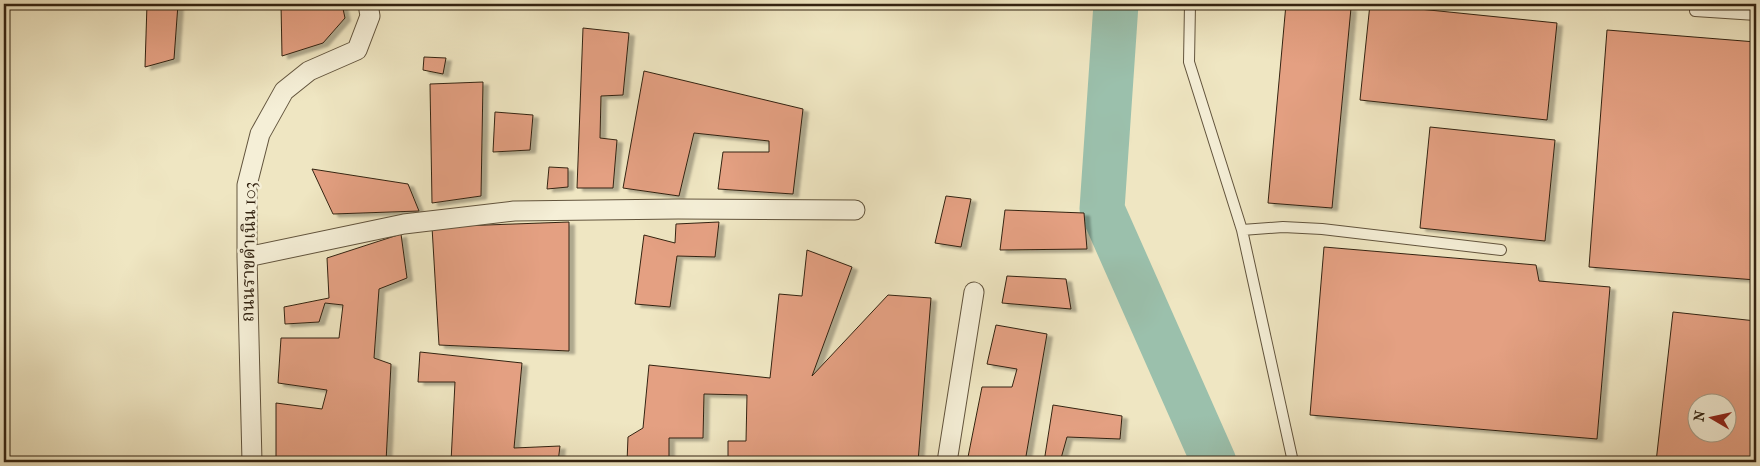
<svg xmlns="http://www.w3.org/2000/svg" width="1760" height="466" font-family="'IM FELL French Canon','Noto Serif Thai',serif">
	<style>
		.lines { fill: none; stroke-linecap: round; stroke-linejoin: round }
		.river { stroke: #9bc0ac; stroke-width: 45 }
		.building { fill: #e4a082; stroke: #332311; fill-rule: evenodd; filter: url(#shadow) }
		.service-casing { stroke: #62543d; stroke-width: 12 }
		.minor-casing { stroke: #62543d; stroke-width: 21 }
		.service { stroke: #f5efd7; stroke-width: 10 }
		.minor { stroke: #f5efd7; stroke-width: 19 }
		.labels { text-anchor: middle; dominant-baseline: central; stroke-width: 5; stroke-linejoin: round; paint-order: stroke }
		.street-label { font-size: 18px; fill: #332311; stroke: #f5efd7 }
	</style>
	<defs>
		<filter id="shadow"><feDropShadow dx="5.5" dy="3" stdDeviation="1" flood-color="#0004"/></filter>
	</defs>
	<rect width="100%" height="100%" fill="#efe6c2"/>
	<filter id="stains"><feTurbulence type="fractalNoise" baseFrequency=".004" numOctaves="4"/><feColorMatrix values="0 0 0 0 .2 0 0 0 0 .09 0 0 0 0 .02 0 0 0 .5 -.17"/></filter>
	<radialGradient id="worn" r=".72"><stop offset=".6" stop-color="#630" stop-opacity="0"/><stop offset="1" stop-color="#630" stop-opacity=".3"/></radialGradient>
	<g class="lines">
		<path class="river" d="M1116 4 1102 209 1214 462"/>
	</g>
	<path class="building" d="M147 4H178L174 59 145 67Z
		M281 4H342L345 18 323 43 282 56Z
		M1286 4H1309L1351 8 1332 208 1268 203Z
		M1370 4 1557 23 1547 120 1360 100Z
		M583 28 629 33 623 95 601 96 600 138 617 140 613 188H577Z
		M1607 30 1756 42V280L1589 267Z
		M424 57 446 58 443 74 423 70Z
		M644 71 803 109 793 194 718 189 723 152H769V141L694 133 679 196 623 188Z
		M483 82 481 196 432 203 430 84Z
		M495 112 533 115 530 150 493 152Z
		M1430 127 1555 140 1545 241 1420 228Z
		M549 167 568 168V187L547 189Z
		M312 169 408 184 419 211 333 214Z
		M946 196 971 199 961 247 935 243Z
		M1005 210 1084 213 1087 249 1000 250Z
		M569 222V351L439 345 432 227Z
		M719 222 715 257 677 256 670 307 635 304 644 235 675 243 676 224Z
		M401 234 407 278 379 289 374 358 391 364 386 462H276V403L322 409 327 390 278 383 281 338H339L343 305 325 303 319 322 285 324 284 307 329 298 327 258Z
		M1324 247 1536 265 1539 281 1610 287 1597 439 1310 415Z
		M807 250 852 267 812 376 888 295 931 298 918 462H728V441H746L747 395 704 394 703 438H669V462H627L628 437 643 428 649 365 770 378 779 294 802 296Z
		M1007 276 1066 279 1071 309 1002 303Z
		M1673 312 1756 321V462H1656ZM1698 404H1728V434H1698Z
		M996 325 1047 334 1025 462H967L982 387H1012L1017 369 987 364Z
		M420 352 522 363 514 448 560 446 558 462H451L455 382H418Z
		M1053 405 1122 416 1120 439 1067 437 1060 462H1044Z"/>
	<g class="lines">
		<g class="service-casing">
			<path id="service" d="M1190 4 1189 62 1242 230 1293 462
				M1695 11 1756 15
				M1242 230 1283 227 1322 229 1501 250"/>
		</g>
		<g class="minor-casing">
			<path id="minor" d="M247 257 404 224 514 211 678 209 855 210
				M252 462 247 257V185L260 134 284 91 309 71 357 50 370 16 368 4
				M947 462 974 292"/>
		</g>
		<use href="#service" class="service"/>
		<use href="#minor" class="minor"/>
	</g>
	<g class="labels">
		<g class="street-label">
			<text transform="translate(249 252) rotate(-89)">ถนนราขดำเนิน 103</text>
		</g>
	</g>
	<rect width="1760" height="466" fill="none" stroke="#efe6c2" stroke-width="20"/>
	<rect x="5" y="5" width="1750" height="456" fill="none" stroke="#332311" stroke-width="2.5"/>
	<rect x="10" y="10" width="1740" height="446" fill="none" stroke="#332311"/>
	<g transform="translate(1712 418) rotate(279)"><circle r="24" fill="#f5efd7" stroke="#a79d88"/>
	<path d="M0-4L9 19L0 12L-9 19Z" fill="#8f2418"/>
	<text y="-8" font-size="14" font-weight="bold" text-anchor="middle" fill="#332311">N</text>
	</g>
	<rect width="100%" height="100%" filter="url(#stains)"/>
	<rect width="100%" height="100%" fill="url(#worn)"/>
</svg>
